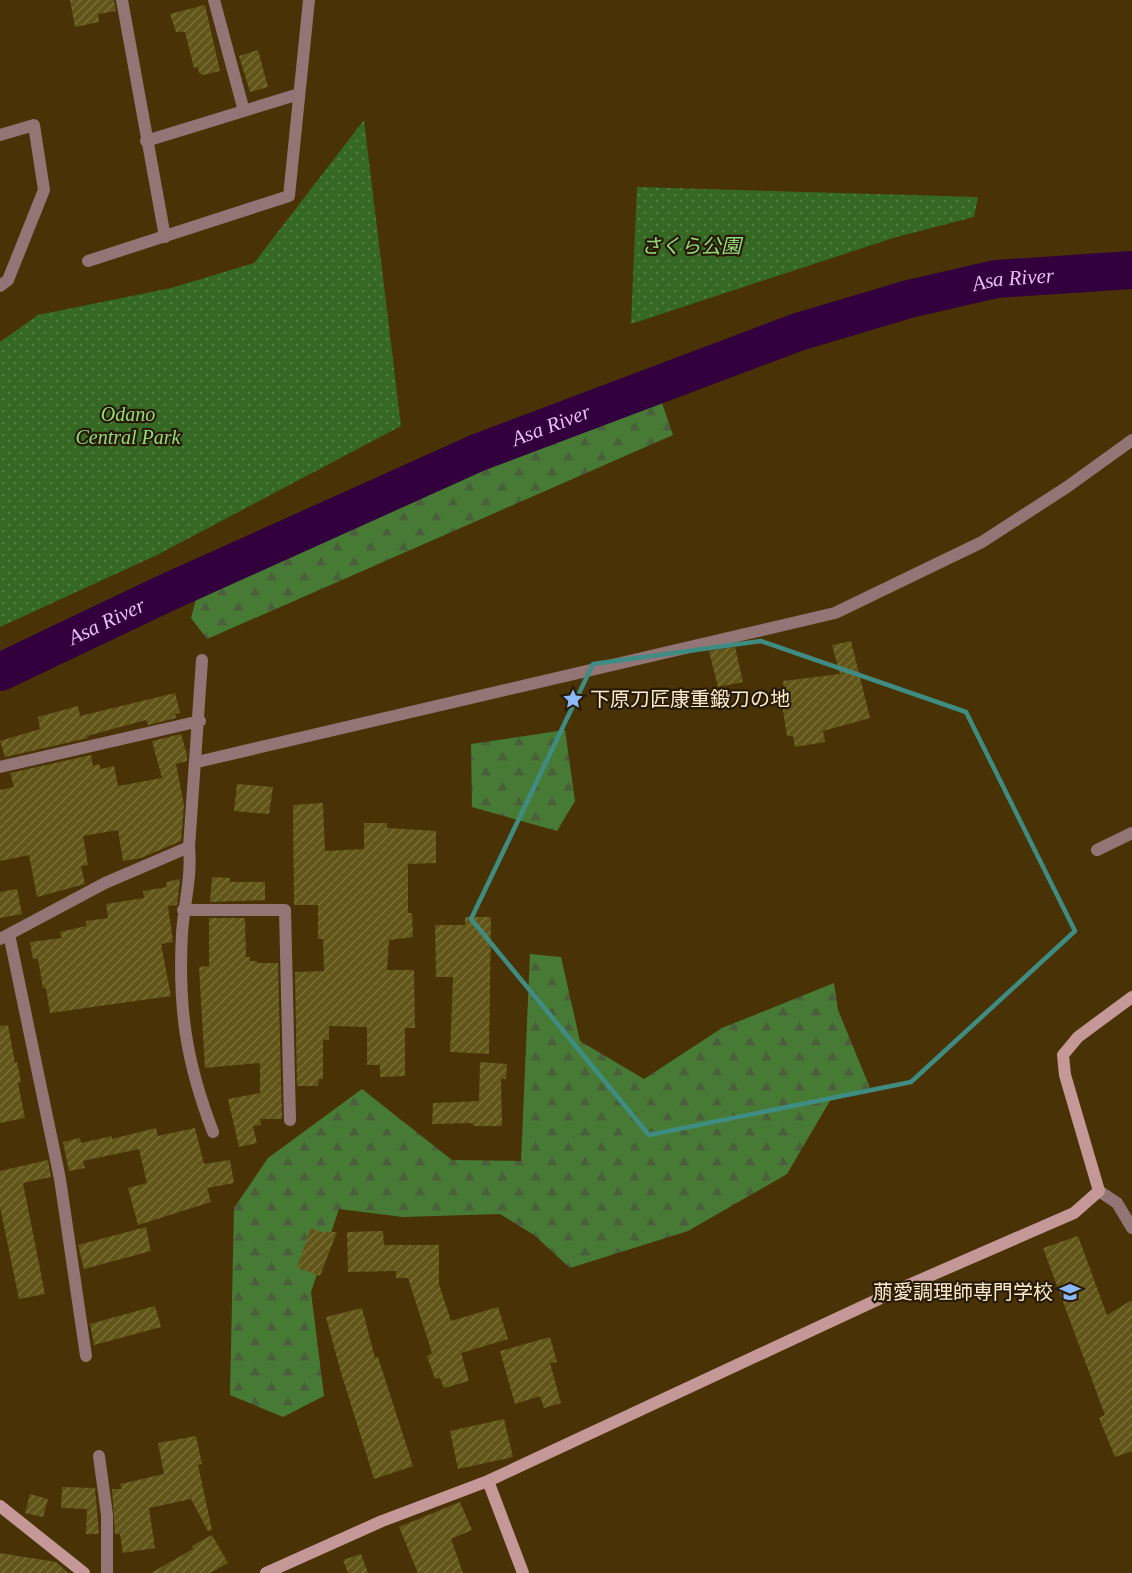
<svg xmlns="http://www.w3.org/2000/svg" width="1132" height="1573" font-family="'Times New Roman','Noto Sans JP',serif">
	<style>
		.forest { fill: url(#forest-firs) }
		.park { fill: url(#park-dots) }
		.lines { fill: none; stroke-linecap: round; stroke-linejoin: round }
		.river { stroke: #31003d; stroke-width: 38 }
		.building { fill: url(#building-hatch) }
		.street { stroke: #927575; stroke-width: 12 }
		.secondary { stroke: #c59898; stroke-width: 12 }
		.marked { fill: none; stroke: #3f8d82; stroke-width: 4.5; stroke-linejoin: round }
		.labels { text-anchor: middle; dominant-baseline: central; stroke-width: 4.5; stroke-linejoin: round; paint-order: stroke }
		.park-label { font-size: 20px; font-style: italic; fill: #93db7b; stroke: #281b05 }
		.poi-label { font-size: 20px; fill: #fdebd0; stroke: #281b05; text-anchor: start }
		.water-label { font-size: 21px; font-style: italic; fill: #e9bef6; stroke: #281b05 }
	</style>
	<defs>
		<pattern id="forest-firs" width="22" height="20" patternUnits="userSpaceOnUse" patternTransform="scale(1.5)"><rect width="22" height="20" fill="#477b35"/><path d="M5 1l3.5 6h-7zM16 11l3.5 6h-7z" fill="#4a603a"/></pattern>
		<pattern id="park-dots" width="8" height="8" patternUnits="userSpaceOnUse" patternTransform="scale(1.5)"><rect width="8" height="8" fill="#356822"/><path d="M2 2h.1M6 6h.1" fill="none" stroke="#537e41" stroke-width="1.8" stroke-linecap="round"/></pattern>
		<pattern id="building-hatch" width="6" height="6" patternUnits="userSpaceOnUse" patternTransform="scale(1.5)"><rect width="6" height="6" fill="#615618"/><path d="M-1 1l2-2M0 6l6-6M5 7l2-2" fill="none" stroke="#796e39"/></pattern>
	</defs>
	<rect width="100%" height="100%" fill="#483206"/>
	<path class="forest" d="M660 397 673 435 207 639 191 618 197 595 438 488Z
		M565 730 575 801 557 831 472 807 471 744Z
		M530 954 561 957 580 1041 644 1079 722 1028 834 983 838 1010 870 1088 831 1099 787 1174 688 1231 570 1268 534 1235 500 1214 403 1217 339 1209 311 1292 324 1396 283 1417 230 1395 234 1208 268 1158 362 1089 452 1160 521 1161Z"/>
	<path class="park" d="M364 120 401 426 157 555 0 627V342L38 315 171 288 254 263Z
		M637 187 978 197 974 217 893 238 631 324Z"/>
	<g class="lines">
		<path class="river" id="s1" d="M0 672 166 593 477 453 798 332 909 299 996 279 1132 270"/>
	</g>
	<path class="building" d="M70 0H114L116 11 98 14 99 22 75 27Z
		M205 5 220 71 203 75 199 73 198 67 194 68 185 32H176L170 14Z
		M258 50 268 87 250 92 239 56Z
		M851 641 870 718 823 731 825 742 795 747 793 736H787L781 698H785L783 681 840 674 832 645Z
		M735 647 743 682 718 687 709 651Z
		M175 693 180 713 175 714 176 718 148 725 146 720 87 736 88 738 5 757 0 741 40 729 38 717 78 706 80 716Z
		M181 734 187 755V761L176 764 184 805 181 841 141 858 123 861 118 830 83 836 88 865 81 866 85 884 37 897 29 855 0 861V790L14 787 10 773 91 755 93 766 99 764 101 769 114 766 118 786 162 778 152 741Z
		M237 784 273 787 269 814 234 811Z
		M323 803 325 851 364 849V823H387V828L436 831V863L408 864V913H412L413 937 389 940 387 970H414L415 1028H405V1076L380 1077V1065H367V1027L329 1026V1040H323V1079H319L318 1086H297L295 972 324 971 323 939H318V905H294L293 805Z
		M212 877 230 878V882H265V900L210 902Z
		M180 879 177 905 168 906 173 942 161 944 171 996 50 1013 46 988H43L38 959H33L30 942 62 938 60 932 86 926V921L108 918 106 904 144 898 143 891 167 887 166 882Z
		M17 889 22 914 0 918V892Z
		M465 917H491L489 1054 450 1052 453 977H436L435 925H465Z
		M209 918H245L246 957H250V961H257V963H278L282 1119H260L261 1125 253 1126 257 1143 239 1147 228 1099 260 1093V1063L205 1068 199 967 209 966Z
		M8 1025 15 1063 17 1062 21 1082 18 1083 25 1118 0 1123V1026Z
		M480 1062 507 1064 506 1079H501L502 1126H473V1123L432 1124 433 1103 479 1101Z
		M156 1128 158 1136 195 1128 204 1164 230 1160 234 1183 207 1188 211 1202 138 1225 128 1188 147 1183 139 1149 83 1161 85 1168 69 1171 63 1142 80 1138 81 1143 112 1136V1139Z
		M48 1160 51 1177 23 1183 45 1294 19 1299 0 1207V1171Z
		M146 1227 151 1251 84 1269 78 1245Z
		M311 1228 321 1232H337L320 1276 297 1267Z
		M383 1231 384 1245H439V1284L451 1321 498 1307 508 1339 461 1353 469 1381 444 1388 440 1378 435 1379 427 1356 432 1353 408 1278H396V1271L348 1272 347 1232Z
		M1078 1236 1107 1315 1132 1300V1451L1115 1457 1099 1418 1105 1415 1043 1248Z
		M155 1306 161 1327 94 1345 90 1324Z
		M362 1308 375 1358 378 1357 413 1466 374 1479 340 1369 326 1317Z
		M550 1337 557 1362 550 1363 561 1403 544 1408 540 1396 515 1404 500 1351Z
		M504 1419 513 1457 458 1469 450 1431Z
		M196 1436 202 1464 198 1465 212 1530 208 1531 191 1499 149 1508 155 1548 123 1553 120 1534H115L112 1489H122L120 1484 164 1474 158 1443Z
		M62 1487 95 1488 99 1534H86L87 1509 61 1508Z
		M30 1494 48 1499 43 1517 25 1513Z
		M460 1502 472 1530 451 1539 463 1573H418L399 1527Z
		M212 1535 228 1563 210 1573H151L193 1549 192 1546Z
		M0 1553 56 1562 68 1573H0Z
		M361 1554 368 1573H348L343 1560Z"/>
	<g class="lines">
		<path class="street" d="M122 0 165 237
			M214 0 244 111
			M0 135 34 125 44 190 8 280 0 286
			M146 141 299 94
			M88 261 289 196 309 0
			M202 660 189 847C192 876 184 904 182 933 178 1008 186 1062 213 1132
			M197 762 835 613 982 542 1067 487 1132 440
			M0 767 200 721
			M1097 850 1132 833
			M183 910H285L290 1120
			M9 934 60 1179 86 1356
			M0 939 105 883 189 847
			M1099 1191 1117 1203 1132 1228
			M99 1456 107 1515V1573"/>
		<path class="secondary" d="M488 1481 523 1573
			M0 1506 84 1573
			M266 1573 382 1521 488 1481 911 1284 1074 1213 1099 1191 1065 1075 1063 1055 1078 1037 1132 997"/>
	</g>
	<path class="marked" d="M761 641 966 712 1075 931 911 1082 649 1135 471 919 593 664Z"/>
	<defs>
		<g id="sight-bare" transform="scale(1.62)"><path d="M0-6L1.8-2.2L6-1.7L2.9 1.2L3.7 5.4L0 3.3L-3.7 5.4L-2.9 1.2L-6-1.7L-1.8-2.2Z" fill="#8cb9fc" stroke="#281b05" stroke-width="2.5" paint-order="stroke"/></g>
		<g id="school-bare" transform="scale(1.62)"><path d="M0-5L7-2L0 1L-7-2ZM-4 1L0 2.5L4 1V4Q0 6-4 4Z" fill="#8cb9fc" stroke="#281b05" stroke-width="2.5" paint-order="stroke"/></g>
	</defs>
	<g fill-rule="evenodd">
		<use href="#sight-bare" x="573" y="699"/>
		<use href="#school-bare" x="1070" y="1292"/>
	</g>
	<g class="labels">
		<g class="park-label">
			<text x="691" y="246">さくら公園</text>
			<text x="128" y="414">Odano<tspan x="128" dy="23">Central Park</tspan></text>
		</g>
		<g class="poi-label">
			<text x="590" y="699">下原刀匠康重鍛刀の地</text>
			<text x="1053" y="1292" text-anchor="end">萠愛調理師専門学校</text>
		</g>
		<g class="water-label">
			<text stroke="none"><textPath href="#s1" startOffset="1090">Asa River</textPath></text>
			<text stroke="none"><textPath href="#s1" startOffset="604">Asa River</textPath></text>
			<text stroke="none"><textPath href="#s1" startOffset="118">Asa River</textPath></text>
		</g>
	</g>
</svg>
